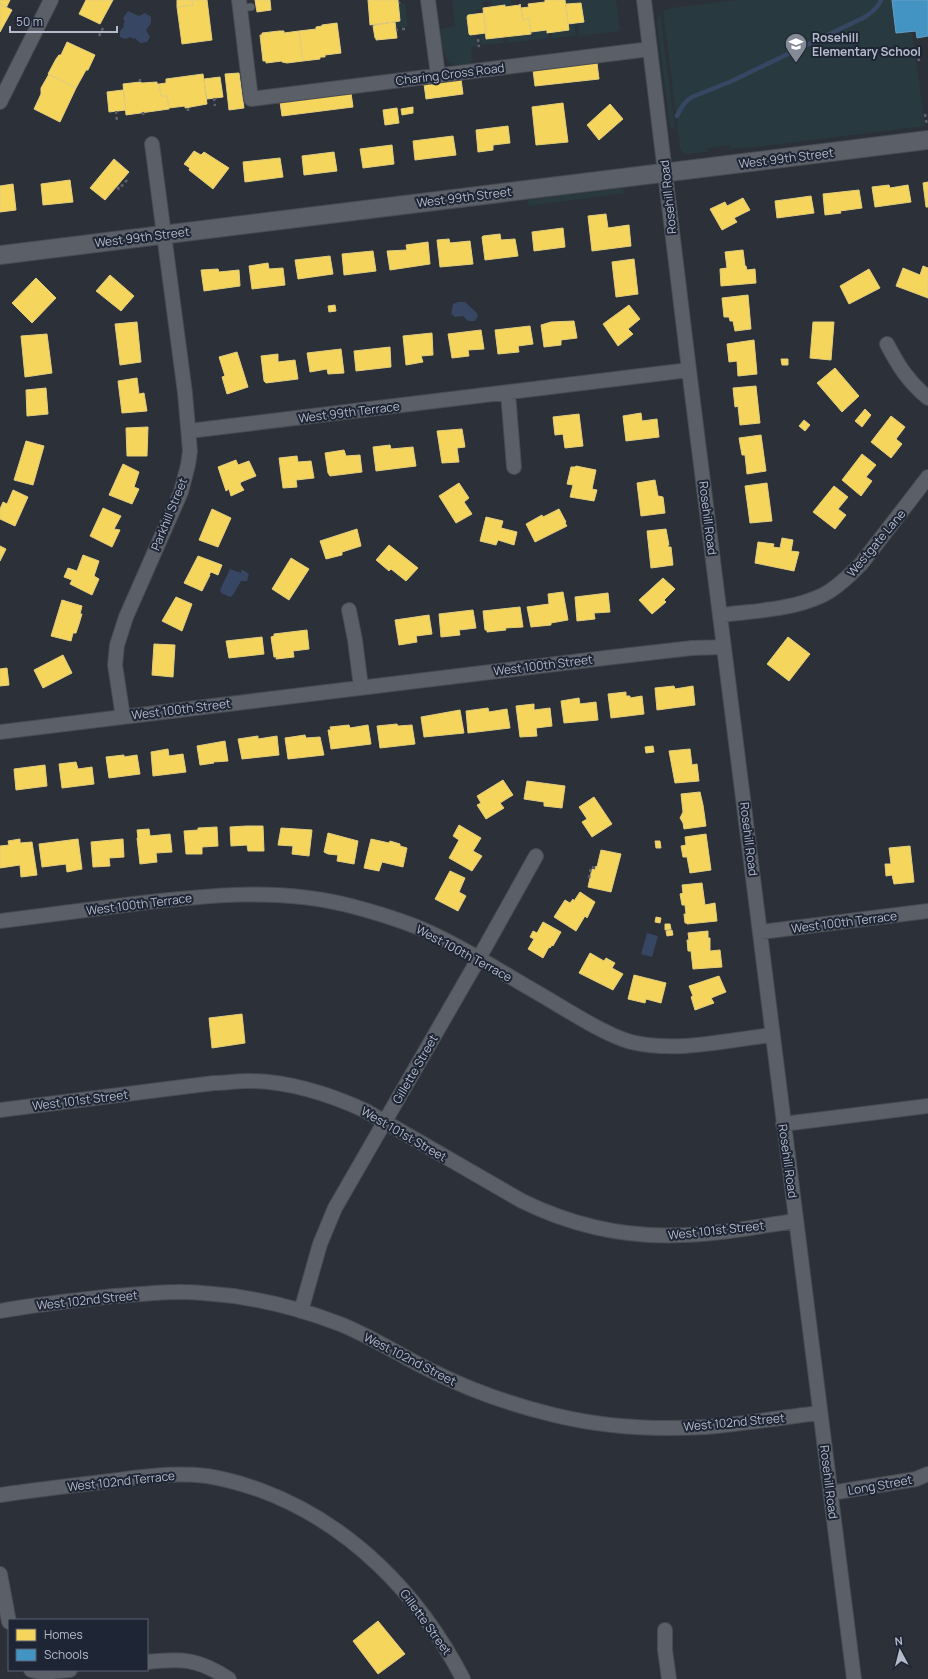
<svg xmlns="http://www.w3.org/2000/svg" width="928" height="1679" font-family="Manrope,sans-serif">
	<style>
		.green { fill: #283a3f }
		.water { fill: #374663 }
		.homes { fill: #f6d55c; stroke: #e2cd7d }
		.schools { fill: #4393c3; stroke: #659fc5 }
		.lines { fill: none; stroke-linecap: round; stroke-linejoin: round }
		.stream { stroke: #374663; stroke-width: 4.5 }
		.service-casing { stroke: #474b52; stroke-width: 8 }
		.minor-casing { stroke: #474b52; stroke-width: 16 }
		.tertiary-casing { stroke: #474b52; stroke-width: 20 }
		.path { stroke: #5e636b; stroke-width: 2.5; stroke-dasharray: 3 3; stroke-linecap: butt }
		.service { stroke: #5b5f67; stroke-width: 7 }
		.minor { stroke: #5b5f67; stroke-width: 14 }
		.tertiary { stroke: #5b5f67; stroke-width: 18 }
		.labels { text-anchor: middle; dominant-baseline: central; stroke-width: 4; stroke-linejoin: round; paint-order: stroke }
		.poi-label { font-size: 12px; font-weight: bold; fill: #b5bbca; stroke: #1e2534; text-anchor: start }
		.street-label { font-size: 12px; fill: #b5bbca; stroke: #1e2534 }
	</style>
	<rect width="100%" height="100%" fill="#2b3039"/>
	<path class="green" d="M452 0H511V6L505 7 504 5 492 7 491 1 483 2V9L476 10V14L468 15 467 17 469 33 471 35 476 34 478 46 471 47 472 61C469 65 465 64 461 65 442 67 441 42 441 29L455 26Z
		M565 0H616L620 31 579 36 578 23 584 22 582 3 566 4Z
		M736 0H879L874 9 864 16 866 18 876 11 882 0H892L896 33 912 32 925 126 755 147 730 149V145L707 148 708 152 685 154 682 151 680 146 663 11 671 8Z
		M405 3 408 27 395 28V22L400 21 398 5Z
		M660 12 675 129H672L670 126 657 22Z
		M568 24H574L576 36 552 38V32L569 30Z
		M547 30 549 38 508 43V36Z
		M486 33 502 37 504 43 481 45 480 34Z
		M623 188 625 193 528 206V200Z"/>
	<path class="water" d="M128 11 139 16 145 13 151 17V23L146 30 150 37 147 42 140 43 135 38 133 39 131 37 125 39 120 37V31L124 26 123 24 125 22 123 18Z
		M458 302H465L476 312 478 316 475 321H468L463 316 454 317 453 314 451 315 453 304Z
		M230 569 241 573V570H243L249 574 247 581H241L233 595 230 597 221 593 220 590Z
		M647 933 658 936 652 957 641 954Z"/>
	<path class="homes" d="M0 0H10L6 8 0 4Z
		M86 0H113L100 24 79 14Z
		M177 0H192L193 5 177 7Z
		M192 0H207L212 40 182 44 177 7 193 5Z
		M255 0H270L271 10 257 12Z
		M368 0H398L400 21 370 25Z
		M545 0H565L569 30 547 33V30L531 32 529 18 523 20 521 8 529 7 528 4 545 2Z
		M581 3 584 22 568 24 566 4Z
		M0 4 12 10 0 32Z
		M520 4 523 20 529 18 531 34 486 39 483 8 505 5V7L520 5Z
		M484 13 486 33 470 35 469 34 467 17 468 15Z
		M395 22 397 38 376 40V38H375L373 26 375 25Z
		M337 23 341 53 325 55V57H320V59L303 61 299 31 316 29V27L322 26V25Z
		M279 31H284V33L299 31 303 61 287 63 282 62V61L266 63V61H263L260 35H262V33Z
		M67 42 95 55 88 70H86L76 88 48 74 56 59 59 55H61Z
		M597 63 599 79 535 86 533 70Z
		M239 73 244 108 229 110 225 74Z
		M49 74 76 88 60 122 34 109 41 94V88Z
		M203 74 207 104 185 108V106L169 108 167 96H161L159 84 166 83V79Z
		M220 77 223 97 207 99 204 79Z
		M461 79 463 94 426 99 424 84Z
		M140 82 142 83 157 82V84H159L161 96H167L169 109 126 115 123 84Z
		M123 90 126 110 109 112 107 92Z
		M351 93 353 107 282 116 280 102Z
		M563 103 568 142 536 145 532 107Z
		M610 104 623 119 599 140 587 125Z
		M413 107V113L402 115 401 109Z
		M397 108 399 123 385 125 383 110Z
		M508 126 510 143 493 145V150L478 152 476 130Z
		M453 136 456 155 415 160 413 141Z
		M392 145 394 164 363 168 360 149Z
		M194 151 201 155 204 152 229 168 213 189 189 170 190 168 184 164Z
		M334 152 337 171 304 175 302 156Z
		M280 158 283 177 245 182 243 162Z
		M114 159 129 172 105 200 90 188Z
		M70 180 73 202 43 205 41 184Z
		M928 182V207H926L923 183Z
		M13 184 16 210 0 212V186Z
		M889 185 890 188 908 185 911 202 875 207 872 187Z
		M859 190 862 208 840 211 841 213 825 215 823 194Z
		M811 196 814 213 777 218 775 201Z
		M743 198 750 210 734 218 737 222 722 230 710 209 725 202 727 206Z
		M606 214 608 228 629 225 631 246 592 251 588 216Z
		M563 228 565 247 534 251 532 232Z
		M500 234 501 240 515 239 518 256 485 260 482 237 483 236Z
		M449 239 450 243 470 241 473 264 440 267 437 240Z
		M428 242 430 264 390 270 387 251 407 250 406 245Z
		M743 250 745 266H746L747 270 755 269 756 283 721 286 720 269 727 268 725 252Z
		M373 251 376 271 344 275 342 254Z
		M330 256 333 274 298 279 295 260Z
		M634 259 638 294 616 297 612 262Z
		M268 263 269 269 283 268 285 285 252 289 249 266Z
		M923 266 928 268V298L896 286 903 268 920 275Z
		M218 269 219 272 239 270 240 286 204 291 201 270Z
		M869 269 880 288 849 304 840 286Z
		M110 275 134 296 121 311 96 291Z
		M36 278 56 298 32 323 12 303Z
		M748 295 751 329 735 331 733 321H730L729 317H724L722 298Z
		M335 305 336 311 329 312 328 306Z
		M629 305 640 319 628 329 633 334 618 346 603 324Z
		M574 321 577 338 561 340V345L544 347 541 325 551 322Z
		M137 322 141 362 120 365 115 324Z
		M813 322H834L831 360 810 358Z
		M530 326 533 344 518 346 519 352 498 354 495 330Z
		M481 330 484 349 468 350 469 356 452 358 448 334Z
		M432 333 433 355 421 356 423 362 406 365 403 336Z
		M47 334 52 373 25 377 21 336Z
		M754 340 757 374 738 376 737 361 729 362 727 344Z
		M390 347 391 367 356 371 354 351Z
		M341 349 344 373 328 374 327 369 310 372 307 353Z
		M237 352 248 387 227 394 222 377 225 376 219 357Z
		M278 354V362L295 360 298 379 266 383 264 381 261 356Z
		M781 359H788V365H782Z
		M835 368 859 396 842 412 817 383Z
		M137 378 139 394 144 393 147 411 122 413 118 381Z
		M756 386 760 423 740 425 738 406 735 407 733 388Z
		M46 388 48 414 27 416 26 390Z
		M865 409 871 415 862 427 855 421Z
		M641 413 642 421 657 419 659 437 626 441 623 416Z
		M579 414 583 446 565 448 563 434 555 435 553 417Z
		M891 416 905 427 896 439 902 444 891 458 871 442Z
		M804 420 810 425 805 431 799 426Z
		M148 427 147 456H127L126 428Z
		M462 429 465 447 457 448 459 462 442 463 437 431Z
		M761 435 766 471 747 474 745 455H742L739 438Z
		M26 441 44 446 33 485 14 480Z
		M390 445 391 449 413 447 416 466 376 471 373 447Z
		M344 450 346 456 360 455 362 472 330 476 328 473 325 453Z
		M862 454 876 465 866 477 872 481 861 496 842 480Z
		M297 456 298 462 311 461 314 478 296 480 297 487 283 488 279 458Z
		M236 460 238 465 249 461 256 476 241 482 240 484 244 490 231 496 229 489 226 491 218 467Z
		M123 464 139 472 134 487 139 489 132 504 109 495Z
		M576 466 596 470 592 489 597 490 594 501 570 497 573 485 567 484 571 467H575Z
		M655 480 658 496 663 497 665 513 641 516 637 483Z
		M459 483 469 498 464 502 472 514 456 523 439 496Z
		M767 483 772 521 750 523 745 486Z
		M834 486 848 497 838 509 846 515 835 529 813 512Z
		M13 490 28 497 15 526 0 519V509L3 502 7 504Z
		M103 508 121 516 114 529 120 530 112 547 90 536Z
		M212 509 231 518 218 547 199 540Z
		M559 509 566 522 565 523 567 526 535 542 526 524 542 515 543 517Z
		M486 517 503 521 501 528 517 532 514 545 498 540 496 545 480 541Z
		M357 529 361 546 342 552V555L326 559 320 541Z
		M666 529 669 545H668V547H671L673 565 651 568 647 531Z
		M782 538 793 540 791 551 799 552 794 571 755 563 758 542 774 544 773 547 780 548Z
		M389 545 418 568 406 581 391 569 389 571 376 560Z
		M0 546 6 549 0 561Z
		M83 555 99 561 94 576 99 579 92 595 70 584 72 580 64 577 68 568 77 571Z
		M198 556 222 565 218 575 211 572 209 575H210L202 591 184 583Z
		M291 558 309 569 289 600 272 589Z
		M663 578 675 589 664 600 666 602 652 614 639 600Z
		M563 592 568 620 551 623V625L531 627 527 607 549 604 548 594Z
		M608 593 610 612 594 613 595 619 577 621 575 597Z
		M176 597 192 604 182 631 162 621Z
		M62 600 82 606 80 614H82L79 624 76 633H73L71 641 51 636Z
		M520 607 523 627 505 628 506 630 487 632V630H485L483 611Z
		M473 610 476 628 459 630 460 635 441 637 439 614Z
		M429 615 432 634 416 636 417 642 399 645 395 620Z
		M307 630 309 649 293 651 294 657 276 659 277 657H274L271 637 274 636V634Z
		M262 637 264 654 229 658 226 641Z
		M788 637 810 654 789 681 767 664Z
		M154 644 175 645 173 677 152 675Z
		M63 655 72 673 43 688 34 670Z
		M7 668 9 685 0 686V669Z
		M674 686 675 689 693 686 695 705 657 710 655 688Z
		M626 692V696H630V698L642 696 644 714 611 718 608 694Z
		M579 698 580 704 596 702 598 720 564 723 561 701Z
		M534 704V710L550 708 552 726 536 728 537 736 520 737 516 706Z
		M488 708 489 712 507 709 510 728 468 733 466 711Z
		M460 710 464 733 424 737 421 717Z
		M397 724 398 726 412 725 415 744 380 748 377 726Z
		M349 725 350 728 368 725 371 744 331 749 328 730H331L330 727Z
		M305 735 306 738 320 737 324 755 288 759 285 738Z
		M258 736V739L277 736 279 755 242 759 238 739Z
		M225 741 228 761 213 762 214 763 200 765 197 746Z
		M653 746 654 752 646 753 645 747Z
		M168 749 169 756 183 754 186 772 153 776 151 752Z
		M690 749 692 765 697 764 699 781 675 783 669 751Z
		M124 755V757L137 755 140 774 109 778 106 757Z
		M76 762 78 769 92 767 94 784 62 788 59 764Z
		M45 765 47 786 16 790 14 769Z
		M503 780 513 795 500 803 504 808 486 819 477 805 481 803 477 796Z
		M527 781 565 786 562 808 544 806V802L524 799Z
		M700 792 703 805 706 826 684 829 683 823 680 818 683 812 681 794Z
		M594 797 612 824 592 837 582 822 587 819 579 807Z
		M459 825 481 838 473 851 482 856 472 871 449 858 459 840 453 836Z
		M246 826H263L264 851H248L247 845 231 846 230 827Z
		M217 827 218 846 202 847V854H186L184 831 198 830V828Z
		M281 828 312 830 309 856 292 854 293 846 278 845Z
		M149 829 150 836 170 834 172 852 156 853 157 862 140 864 137 838H138L137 830Z
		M328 833 358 841 354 864 337 861 338 855 328 854 324 852Z
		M706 834 711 870 690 873 687 857H683L681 846 686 845 685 837Z
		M20 839V843L32 842 37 875 21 877 20 865 0 868V846L9 845 8 841Z
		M78 839 82 869 67 872 66 864 42 867 39 844Z
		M123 839 124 857 109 858 110 866 93 867 91 842Z
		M371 839 389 843 390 841 400 844V846L407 848 403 867 382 862 379 871 364 868Z
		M655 841H660L661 848H656Z
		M910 846 914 882 894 884 892 875 886 876 885 864H891L889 848Z
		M601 850 621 854 611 892 588 887 592 869 595 870 596 866 597 867Z
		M450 871 465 878 459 892 466 896 458 911 435 899Z
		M702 883 705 905 715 903 717 921 687 924V923H685L684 914H686L685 905H682L680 894 683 893 682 885Z
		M580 892 595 902 587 918 585 916 576 931 554 917 565 900 570 903 573 899 574 901Z
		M656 917 661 918 660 923 655 922Z
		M543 922 561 932 553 946 552 945 550 948 549 947 543 958 528 949 534 939 530 937 533 931 537 933Z
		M665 924H670L671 929 665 930Z
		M672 930 673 935 667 936 666 931Z
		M708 931V938H710V951L720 950 722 967 693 969 691 951H688L687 940H689L688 933Z
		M590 953 604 961 606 958 615 963 612 968 623 974 613 990 579 973Z
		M634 975 666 983 661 1003 646 999 645 1003 628 999Z
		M719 976 726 992 711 998 714 1003 695 1010 691 997 693 996 689 986Z
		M242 1014 245 1043 212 1048 209 1018Z
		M378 1621 405 1654 378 1674 353 1641Z"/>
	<path class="schools" d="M892 0H928V36L917 38 916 31 896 33Z"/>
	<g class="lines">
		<path class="stream" d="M677 116C681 108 684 102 692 97L732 81 865 17C872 12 878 8 881 0"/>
		<g class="service-casing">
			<path id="service" d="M240 8 251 7"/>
		</g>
		<g class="minor-casing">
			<path id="minor" d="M239 0 251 99 650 49
				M428 0 438 75
				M644 0 689 370 854 1679
				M0 102 51 0
				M887 344C899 367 908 381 928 398
				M508 393 514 467
				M189 431 689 370
				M349 610 355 640 361 687
				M720 615C754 611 792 610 823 595 837 588 850 575 861 564L928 477
				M123 717 115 665 117 645 126 617 181 492 188 465 190 451 185 393 152 144
				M0 732 613 657 692 648 724 647
				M0 921C44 915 89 910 133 904 207 895 281 887 355 907 381 914 407 922 431 933 468 950 503 973 538 993 564 1008 603 1034 631 1042 677 1053 726 1040 772 1035
				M761 932 928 911
				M0 1110 214 1083C225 1083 237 1081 248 1081 290 1081 329 1094 366 1111L522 1201C573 1226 628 1238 684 1235 722 1234 759 1226 796 1221
				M783 1124 928 1106
				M0 1311C38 1304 76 1300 114 1296 144 1294 173 1290 203 1293 249 1296 296 1307 340 1324 373 1337 402 1357 434 1372 472 1391 513 1405 554 1415 603 1427 656 1430 706 1427 744 1424 783 1417 820 1413
				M301 1311 320 1244 335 1208 479 958 536 856
				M831 1493 916 1479 928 1474
				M0 1495C34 1490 68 1486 102 1482 137 1477 172 1472 207 1476 226 1479 243 1484 260 1490 350 1523 420 1595 463 1679
				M0 1574 9 1622
				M665 1630V1650L669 1679
				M147 1662C182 1658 199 1659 229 1679
				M31 1670 43 1673 70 1670"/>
		</g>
		<g class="tertiary-casing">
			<path id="tertiary" d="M0 255 928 140"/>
		</g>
		<path class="path" d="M399 3 400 2
			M402 29H405
			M396 30H398
			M99 36 103 28
			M478 39 479 47
			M917 53 919 61
			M140 79V82
			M214 98 215 106
			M188 108V113
			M116 111 117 122
			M143 112 144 118
			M925 114 927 125
			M117 187 119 189 127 180
			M589 878 591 867 596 868"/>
		<use href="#service" class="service"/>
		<use href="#minor" class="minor"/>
		<use href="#tertiary" class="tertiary"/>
	</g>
	<defs>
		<g id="school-pin" transform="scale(1.15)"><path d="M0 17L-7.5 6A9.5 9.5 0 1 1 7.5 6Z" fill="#858a97" stroke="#1e2534"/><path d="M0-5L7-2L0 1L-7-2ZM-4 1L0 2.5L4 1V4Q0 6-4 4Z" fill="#fff"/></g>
	</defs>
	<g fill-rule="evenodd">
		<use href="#school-pin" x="796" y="44"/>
	</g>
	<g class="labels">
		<g class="poi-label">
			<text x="812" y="37">Rosehill<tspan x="812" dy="14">Elementary School</tspan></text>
		</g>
		<g class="street-label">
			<text transform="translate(450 74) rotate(-7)">Charing Cross Road</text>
			<text transform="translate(786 158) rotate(-7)">West 99th Street</text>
			<text transform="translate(464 197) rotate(-7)">West 99th Street</text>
			<text transform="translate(668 197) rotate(-96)">Rosehill Road</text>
			<text transform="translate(142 237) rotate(-7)">West 99th Street</text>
			<text transform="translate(349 412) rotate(-7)">West 99th Terrace</text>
			<text transform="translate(169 514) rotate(-68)">Parkhill Street</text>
			<text transform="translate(708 518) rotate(83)">Rosehill Road</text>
			<text transform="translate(876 543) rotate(-50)">Westgate Lane</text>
			<text transform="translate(543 665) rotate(-7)">West 100th Street</text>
			<text transform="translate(181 709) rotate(-7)">West 100th Street</text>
			<text transform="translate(749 839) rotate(83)">Rosehill Road</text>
			<text transform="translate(139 904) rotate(-7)">West 100th Terrace</text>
			<text transform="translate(844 922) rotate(-7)">West 100th Terrace</text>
			<text transform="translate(464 953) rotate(28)">West 100th Terrace</text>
			<text transform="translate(415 1069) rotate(-60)">Gillette Street</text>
			<text transform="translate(80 1100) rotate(-7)">West 101st Street</text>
			<text transform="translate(404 1134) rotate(30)">West 101st Street</text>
			<text transform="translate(788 1161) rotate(82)">Rosehill Road</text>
			<text transform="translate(716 1230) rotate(-6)">West 101st Street</text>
			<text transform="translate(87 1300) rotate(-6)">West 102nd Street</text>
			<text transform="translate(410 1359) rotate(27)">West 102nd Street</text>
			<text transform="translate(734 1422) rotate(-5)">West 102nd Street</text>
			<text transform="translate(121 1481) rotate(-6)">West 102nd Terrace</text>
			<text transform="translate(829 1482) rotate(83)">Rosehill Road</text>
			<text transform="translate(880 1485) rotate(-10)">Long Street</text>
			<text transform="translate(426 1622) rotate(54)">Gillette Street</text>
		</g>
	</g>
	<rect x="8" y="1619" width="140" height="52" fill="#1e2534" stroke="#5a6170"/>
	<rect x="16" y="1629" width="20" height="12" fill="#f6d55c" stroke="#5a6170"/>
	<text x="44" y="1639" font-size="12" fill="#b5bbca">Homes</text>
	<rect x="16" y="1649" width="20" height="12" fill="#4393c3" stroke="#5a6170"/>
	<text x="44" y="1659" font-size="12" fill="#b5bbca">Schools</text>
	<g transform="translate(900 1651) rotate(353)" stroke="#1e2534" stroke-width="3" paint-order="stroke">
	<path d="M0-3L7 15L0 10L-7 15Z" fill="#b5bbca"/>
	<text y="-6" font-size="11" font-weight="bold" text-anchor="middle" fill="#b5bbca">N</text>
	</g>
	<path d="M10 26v6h107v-6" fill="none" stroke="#b5bbca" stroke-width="2"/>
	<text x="16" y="26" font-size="12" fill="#b5bbca" stroke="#1e2534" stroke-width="3" paint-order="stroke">50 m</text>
</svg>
